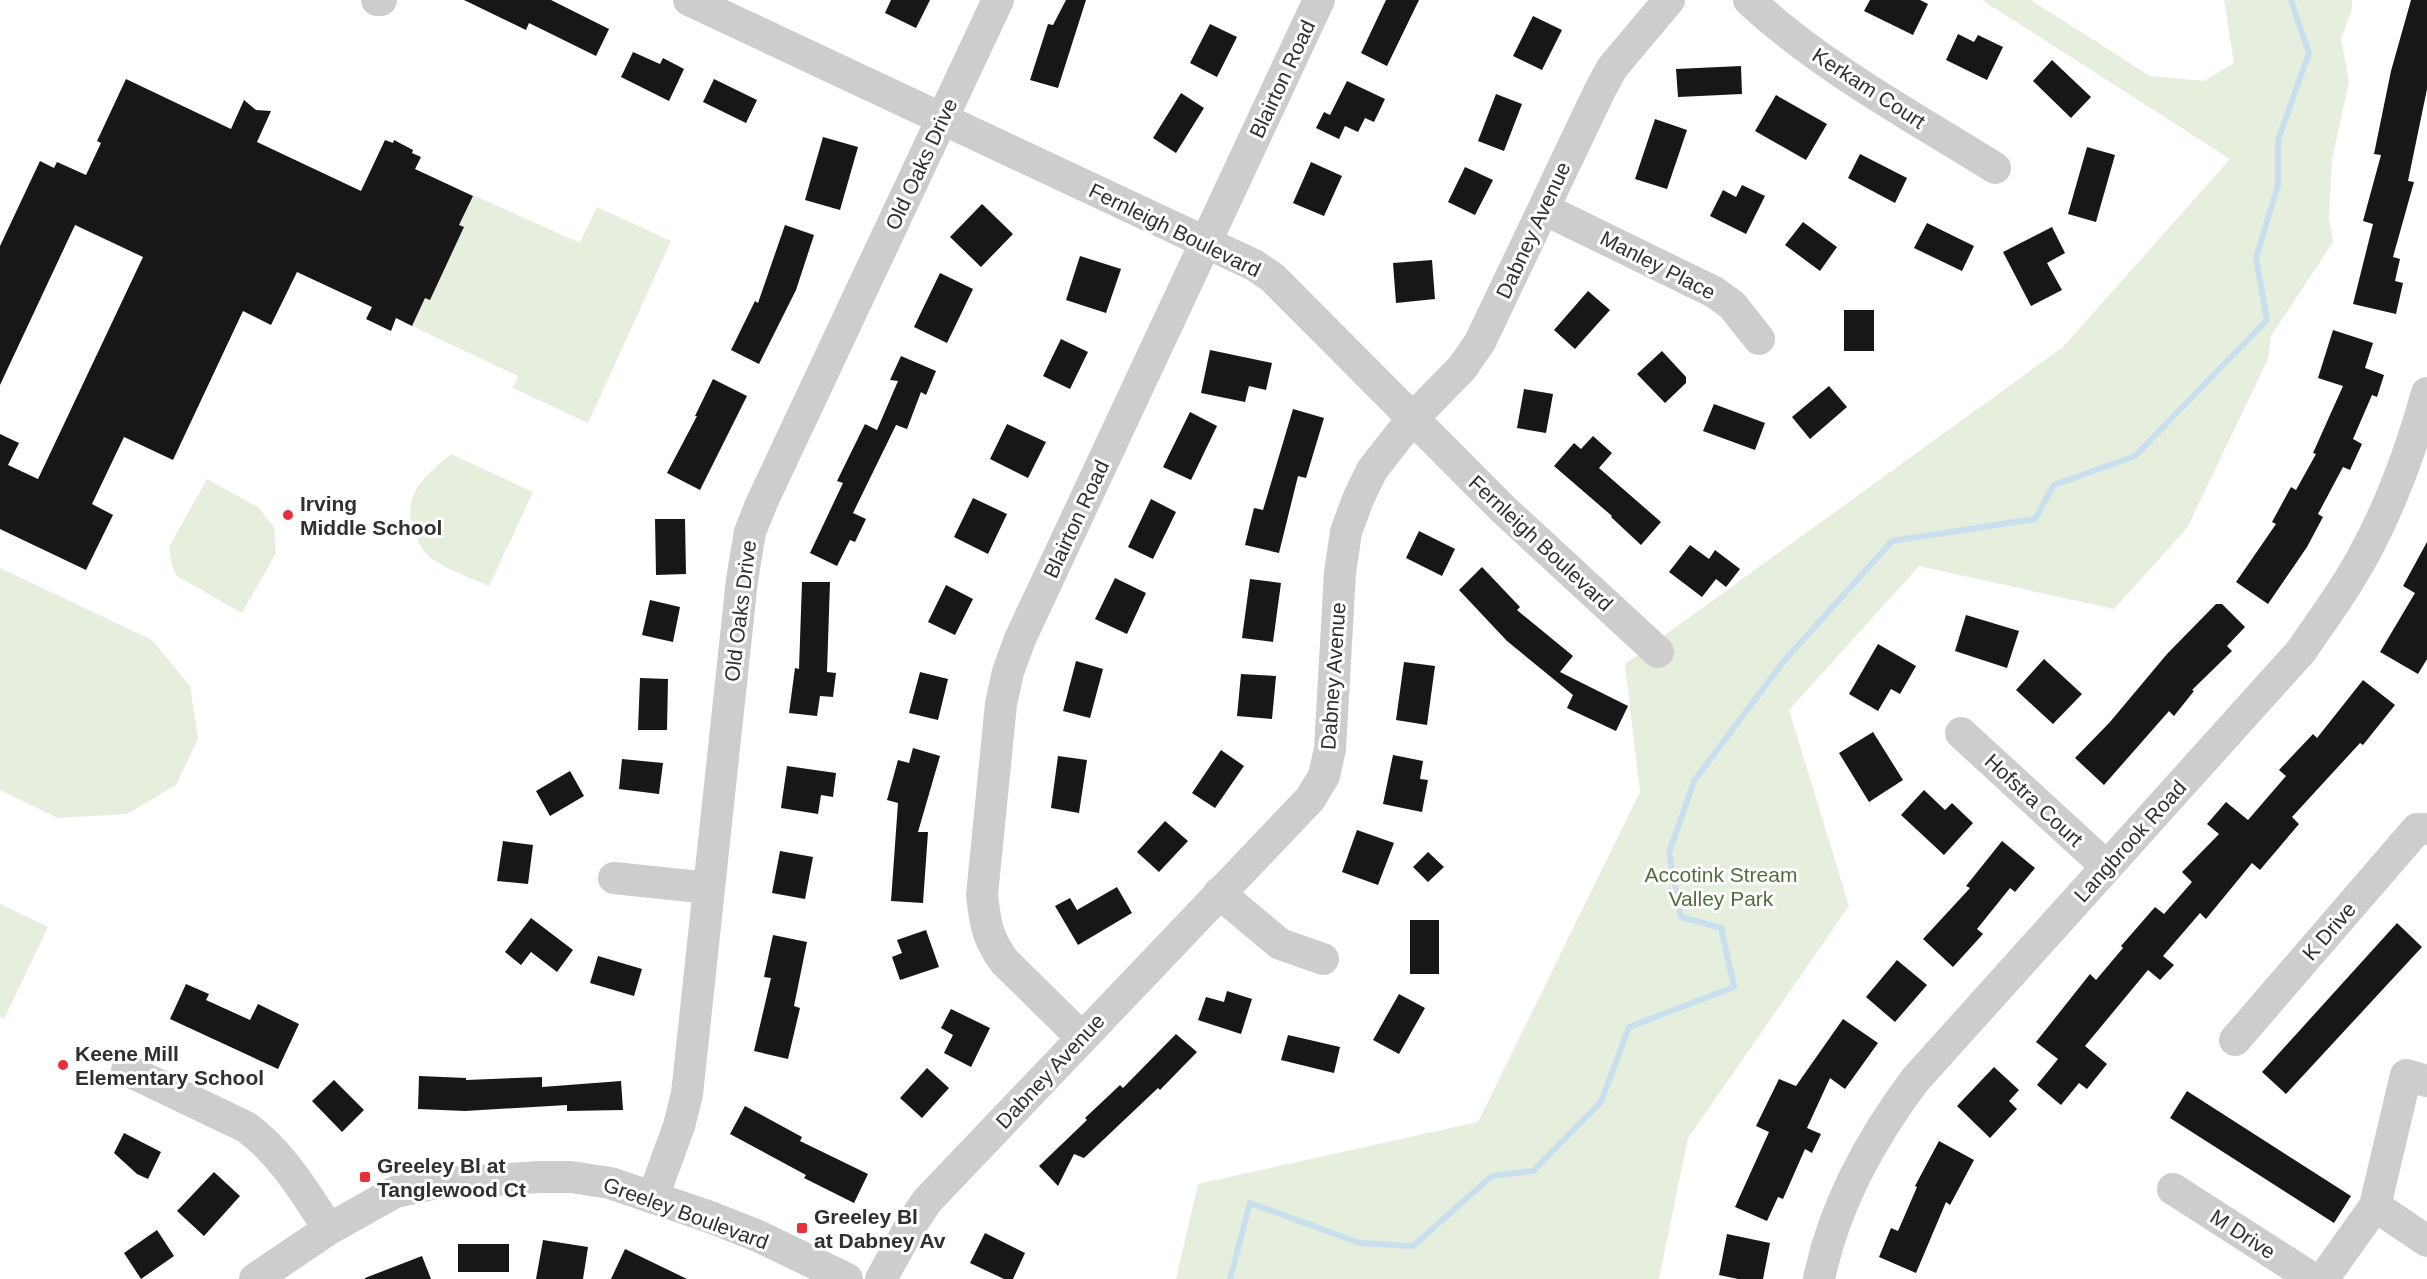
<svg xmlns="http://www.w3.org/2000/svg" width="2427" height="1279" font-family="Arial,sans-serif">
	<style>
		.green { fill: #e6eede }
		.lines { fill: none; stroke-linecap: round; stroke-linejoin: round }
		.stream { stroke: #cadfee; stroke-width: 6 }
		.building { fill: #171717 }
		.minor { stroke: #cdcdcd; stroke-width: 32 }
		.poi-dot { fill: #eb2f39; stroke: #fff; stroke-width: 2 }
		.labels { text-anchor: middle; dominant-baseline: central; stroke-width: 6; stroke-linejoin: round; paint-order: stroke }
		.street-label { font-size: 21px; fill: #303030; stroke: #fff }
		.poi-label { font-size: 21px; font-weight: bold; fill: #303030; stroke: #fff; text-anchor: start }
		.park-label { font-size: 21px; fill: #526e3c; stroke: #fff }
	</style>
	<rect width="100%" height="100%" fill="#fff"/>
	<path class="green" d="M1982 0H2031L2150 76 2204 81 2234 63 2224 0H2352V9L2341 39 2349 82 2332 159 2329 218 2333 242 2271 336 2268 359 2187 528 2114 609 1919 566 1789 710 1849 906 1688 1138 1659 1279H1176L1198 1184 1478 1122 1640 792 1625 664 2063 347 2230 159Z
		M473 195 580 243 597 207 671 241 588 423 513 388 518 376 412 326 425 298 430 299 464 228 459 225Z
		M451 454 533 492 489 586C471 578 447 570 431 558 423 552 419 544 416 535 398 497 425 476 451 454Z
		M207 479 258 507 274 527 276 553 242 613 177 576 172 566 169 547Z
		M0 568 152 640 190 686 198 739 176 785 127 814 58 818 0 790Z
		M0 904 48 927 4 1019 0 1017Z"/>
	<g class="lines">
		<path class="stream" d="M1230 1279 1250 1203 1360 1243 1413 1246 1492 1176 1533 1171 1601 1102 1629 1027 1734 987 1721 928 1681 917 1669 853 1694 781 1784 661 1892 541 2035 519 2054 485 2135 456 2267 320 2256 258 2278 185V140L2309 53 2291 0"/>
	</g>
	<path class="building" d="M464 0H551L609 29 596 56 529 23 526 30Z
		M891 0H930L916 28 885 13Z
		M1066 0H1086L1058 88 1030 80 1048 24 1053 25Z
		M1386 0H1419L1387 66 1361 53Z
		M1870 0H1920L1928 4 1913 35 1864 11Z
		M2411 0H2427V89L2408 181 2414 182 2393 257 2400 259 2395 281 2403 283 2396 314 2353 304 2373 224 2363 221 2381 155 2374 154 2391 71Z
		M1533 16 1562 30 1542 70 1513 56Z
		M1210 24 1237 37 1217 77 1190 63Z
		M1958 34 1974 42 1978 35 2003 47 1987 80 1946 60Z
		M633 52 660 64 663 58 684 69 669 101 621 77Z
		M2052 60 2091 97 2071 118 2033 81Z
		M1741 66 1742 94 1678 97 1676 69Z
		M126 79 231 129 244 100 256 110 271 111 257 142 361 191 385 140 393 143 394 140 413 150 412 153 421 157 415 169 473 196 459 225 464 227 430 300 425 298 412 326 396 318 391 331 366 319 372 307 297 272 271 325 243 311 173 460 124 437 92 504 113 515 86 570 0 529V434L19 443 8 465 38 479 143 257 75 225 0 385V246L40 161 54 168 57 162 86 175 101 143 97 141Z
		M714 79 757 100 746 123 703 102Z
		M1347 81 1385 99 1374 122 1365 118 1358 132 1345 126 1339 139 1316 128 1324 112 1330 115Z
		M1181 93 1204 108 1176 153 1153 138Z
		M1496 94 1522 104 1504 151 1478 141Z
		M1776 95 1827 124 1806 160 1755 131Z
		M1655 119 1687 130 1667 189 1635 179Z
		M823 137 858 147 840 210 805 200Z
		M2087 147 2115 155 2096 222 2068 214Z
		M1860 154 1907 178 1895 203 1848 178Z
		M1311 162 1342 176 1324 216 1293 203Z
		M1465 167 1493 180 1475 215 1448 202Z
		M1742 185 1765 196 1746 234 1710 216 1723 190 1736 197Z
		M982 204 1013 234 981 267 950 237Z
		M1803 222 1837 247 1820 271 1785 245Z
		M1927 223 1974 246 1962 271 1914 248Z
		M785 225 814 235 796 290 759 364 731 350 755 301 758 303Z
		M2052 227 2065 253 2047 263 2062 290 2031 306 2003 252Z
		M1080 256 1121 269 1106 313 1066 300Z
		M1432 260 1435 299 1396 303 1393 263Z
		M940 273 973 289 947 343 914 327Z
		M1588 291 1610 310 1575 349 1554 330Z
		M1844 310H1874V351H1844Z
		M2333 330 2373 343 2365 368 2384 375 2377 397 2372 395 2353 439 2362 444 2350 470 2343 467 2318 514 2323 517 2307 547 2268 604 2236 582 2276 524 2272 522 2291 487 2296 490 2316 454 2313 453 2343 386 2318 378Z
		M1061 339 1088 352 1070 389 1043 376Z
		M1210 350 1272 363 1266 390 1249 386 1245 402 1201 393Z
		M1662 351 1686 377V383L1665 403 1637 374Z
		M901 356 936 371 926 395 921 392 907 429 896 425 853 513 866 519 855 542 850 540 837 566 810 553 843 483 837 481 865 424 877 430 898 381 890 380Z
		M713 379 747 396 700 490 667 473 697 416H695Z
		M1829 386 1847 407 1810 439 1792 417Z
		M1524 389 1553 394 1546 433 1517 428Z
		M1714 404 1765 423 1755 450 1703 431Z
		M1293 409 1324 418 1306 478 1298 476 1279 553 1245 545 1254 508 1263 510Z
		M1190 412 1217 426 1191 480 1163 467Z
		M1007 424 1046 442 1028 478 990 459Z
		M1593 436 1612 453 1599 468 1661 522 1641 545 1611 517 1612 516 1554 466 1574 443 1581 449Z
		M973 498 1007 514 988 554 954 537Z
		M1151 499 1176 512 1153 559 1128 547Z
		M655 519H685L686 574 656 575Z
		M1419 531 1455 549 1442 576 1406 558Z
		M2427 542V659L2418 674 2380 652 2415 593 2403 586Z
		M1690 545 1709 559 1715 550 1740 569 1726 587 1716 579 1702 597 1669 572Z
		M1482 567 1520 607 1517 610 1573 656 1560 672 1628 706 1616 731 1567 708 1573 695 1507 641 1459 590Z
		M1115 578 1146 593 1127 634 1095 619Z
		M1250 579 1281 583 1273 642 1242 638Z
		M802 582H830L827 672 836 673 833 697 820 696 817 716 789 713 795 668 799 669Z
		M946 585 973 599 955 635 928 622Z
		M650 600 680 607 673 642 642 635Z
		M2216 604H2222L2245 627 2227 646 2232 651 2192 690 2194 691 2174 716 2169 711 2104 785 2075 758 2110 722 2167 654Z
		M1966 615 2019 631 2007 668 1955 651Z
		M1878 644 1916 666 1900 694 1891 689 1878 711 1849 694Z
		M2044 659 2082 694 2053 724 2016 690Z
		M1076 661 1103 669 1090 718 1063 711Z
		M1404 662 1435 666 1427 725 1396 720Z
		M920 672 948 679 938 720 909 713Z
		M1241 674 1276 676 1272 719 1237 716Z
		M640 678 668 679 667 730H638Z
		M2363 680 2395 705 2363 745 2360 743 2292 817 2299 824 2260 870 2252 863 2206 919 2200 913 2163 956 2174 965 2160 980 2148 970 2085 1046 2107 1064 2087 1089 2079 1083 2061 1105 2037 1085 2058 1059 2036 1042 2090 974 2096 980 2123 948 2121 946 2155 907 2164 914 2192 882 2182 872 2219 834 2207 824 2226 802 2248 820 2286 776 2279 770 2313 734 2317 738Z
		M1873 732 1903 780 1869 802 1839 753Z
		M913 748 940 756 918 832H928L923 903 891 901 898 803 887 800 898 760 909 763Z
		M1221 750 1244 766 1215 808 1192 793Z
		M1393 755 1423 761 1420 779 1428 780 1422 812 1383 804Z
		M1058 756 1087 760 1079 813 1051 808Z
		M622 759 663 763 659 794 619 789Z
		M787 766 836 773 833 797 821 795 818 814 781 808Z
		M570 771 584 796 550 816 536 791Z
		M1924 790 1945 810 1952 803 1973 823 1944 855 1901 815Z
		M1165 821 1188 841 1159 872 1137 852Z
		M1357 830 1394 843 1378 885 1342 872Z
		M503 841 533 845 528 884 497 881Z
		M2002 841 2035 868 2015 892 2010 888 1977 929 1983 934 1953 967 1923 939 1970 888 1966 886Z
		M780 851 813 857 805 899 772 893Z
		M1428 852 1444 867 1428 882 1413 867Z
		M1117 887 1132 913 1078 945 1055 906 1070 898 1077 910Z
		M531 918 573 950 557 972 531 952 521 965 505 952Z
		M1410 920H1439V974H1410Z
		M2397 923 2422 947 2286 1094 2262 1072Z
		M926 930 939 967 900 980 892 957 902 953 897 940Z
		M773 935 807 942 794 1006 800 1008 788 1059 754 1051 771 978 764 977Z
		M598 956 642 969 634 996 590 983Z
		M1897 960 1927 985 1895 1022 1866 997Z
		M186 984 209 994 206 1000 250 1020 258 1004 299 1024 278 1069 170 1019Z
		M1227 991 1252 999 1241 1034 1198 1020 1206 997 1224 1002Z
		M1399 994 1425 1008 1399 1054 1373 1040Z
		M951 1009 990 1028 971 1067 944 1053 953 1035 941 1028Z
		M1843 1019 1878 1043 1845 1089 1830 1078 1807 1128 1821 1134 1812 1153 1805 1149 1783 1199 1778 1197 1767 1221 1735 1207 1769 1132 1756 1126 1779 1079 1796 1086Z
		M1176 1034 1197 1052 1160 1090 1158 1088 1084 1158 1074 1154 1058 1186 1039 1166 1087 1120 1085 1118 1120 1085 1123 1088Z
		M1288 1035 1340 1047 1334 1073 1281 1060Z
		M1994 1067 2019 1090 2009 1101 2017 1109 1990 1138 1957 1106Z
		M927 1068 949 1088 922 1118 900 1098Z
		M419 1076 466 1078V1080L542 1077V1087L621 1081 623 1110 567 1111V1105L465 1111 418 1109Z
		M334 1080 364 1110 342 1132 312 1101Z
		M2187 1091 2351 1196 2334 1223 2170 1118Z
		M745 1106 802 1137 800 1141 868 1174 854 1203 804 1178 806 1175 730 1134Z
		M124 1133 161 1152 148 1179 137 1174 114 1153Z
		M1939 1141 1974 1160 1950 1205 1946 1202 1916 1273 1879 1257 1891 1228 1898 1231 1917 1187 1915 1186Z
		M214 1172 240 1196 204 1236 177 1211Z
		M157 1230 174 1256 141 1279 124 1253Z
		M985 1233 1025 1253 1013 1279H1004L970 1263Z
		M1727 1234 1770 1243 1763 1279H1738L1719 1275Z
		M543 1240 588 1247 583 1279H536Z
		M458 1244H509V1272H458Z
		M625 1249 687 1279H611Z
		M422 1256 431 1279H365V1278Z"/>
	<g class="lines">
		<path class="minor" d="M377 0H381
			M689 0 1254 265 1273 278 1503 509 1658 652
			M1749 0C1821 67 1912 116 1995 168
			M1544 209 1714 292 1732 305 1759 339
			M1961 733 2107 867
			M614 878 709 888
			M1219 893 1280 944 1323 959
			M1082 1038 1004 961C987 938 985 922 982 895L1001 704 1008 672 1020 639 1319 0
			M2235 1040 2417 829H2427
			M127 1070 246 1127C282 1153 305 1193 329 1229
			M2173 1189 2313 1279
			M653 1197 679 1126 687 1094 742 580 750 532 762 502 998 0
			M2375 1206 2427 1241
			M255 1279 329 1229 395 1192 432 1184 539 1177H571L610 1183 710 1217 758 1236 847 1279
			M881 1279 911 1225 927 1201 1310 799 1324 776 1330 749 1340 573 1346 532 1358 499 1372 470 1412 419 1462 368 1480 342 1600 90 1612 68 1669 0
			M1819 1279C1834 1205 1870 1140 1915 1080L2302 650C2318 626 2336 602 2351 577 2386 520 2409 457 2427 393
			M2323 1279 2375 1206 2406 1075 2427 1081"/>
	</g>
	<g class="poi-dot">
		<circle cx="288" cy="515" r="6"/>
		<circle cx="63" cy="1065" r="6"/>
		<rect x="359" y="1171" width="12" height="12" rx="3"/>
		<rect x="796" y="1222" width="12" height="12" rx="3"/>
	</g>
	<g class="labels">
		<g class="street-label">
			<text transform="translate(1282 79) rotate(-65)">Blairton Road</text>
			<text transform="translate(1869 88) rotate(33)">Kerkam Court</text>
			<text transform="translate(921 164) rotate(-65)">Old Oaks Drive</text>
			<text transform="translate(1175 230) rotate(26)">Fernleigh Boulevard</text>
			<text transform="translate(1533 230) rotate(-65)">Dabney Avenue</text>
			<text transform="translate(1658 265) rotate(27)">Manley Place</text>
			<text transform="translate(1076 519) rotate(-65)">Blairton Road</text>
			<text transform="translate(1541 543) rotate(43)">Fernleigh Boulevard</text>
			<text transform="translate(740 611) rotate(-83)">Old Oaks Drive</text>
			<text transform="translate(1333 676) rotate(-86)">Dabney Avenue</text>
			<text transform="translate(2034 800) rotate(43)">Hofstra Court</text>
			<text transform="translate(2130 841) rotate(-48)">Langbrook Road</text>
			<text transform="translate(2329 931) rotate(-49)">K Drive</text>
			<text transform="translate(1050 1071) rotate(-47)">Dabney Avenue</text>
			<text transform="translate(686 1213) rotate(20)">Greeley Boulevard</text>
			<text transform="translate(2243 1234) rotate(33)">M Drive</text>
		</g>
		<g class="poi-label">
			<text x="300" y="503">Irving<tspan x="300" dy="24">Middle School</tspan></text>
			<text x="75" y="1053">Keene Mill<tspan x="75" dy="24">Elementary School</tspan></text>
			<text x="377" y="1165">Greeley Bl at<tspan x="377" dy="24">Tanglewood Ct</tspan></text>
			<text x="814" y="1216">Greeley Bl<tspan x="814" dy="24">at Dabney Av</tspan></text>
		</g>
		<g class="park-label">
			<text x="1721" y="874">Accotink Stream<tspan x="1721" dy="24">Valley Park</tspan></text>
		</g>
	</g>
</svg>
